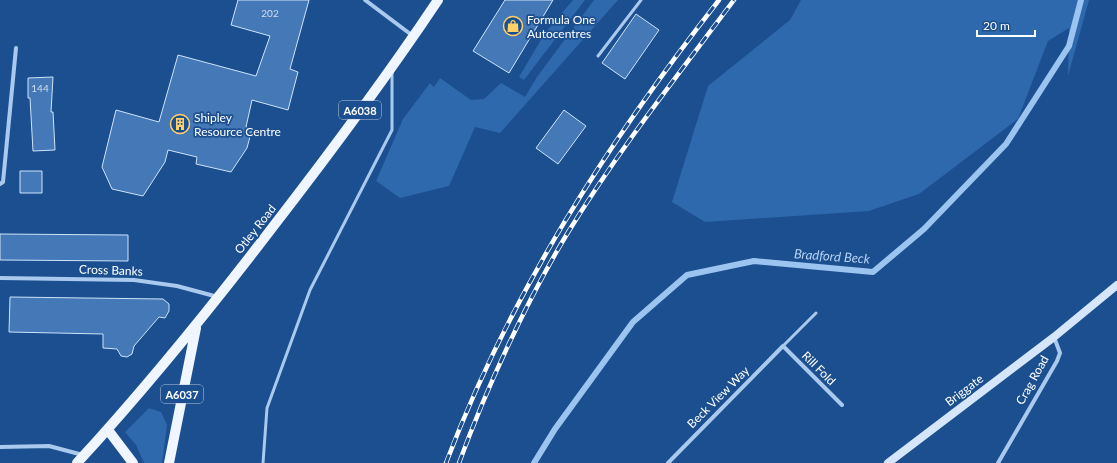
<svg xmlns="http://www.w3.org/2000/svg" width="1117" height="463" font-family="Lato,sans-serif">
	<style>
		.green { fill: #2e69ad }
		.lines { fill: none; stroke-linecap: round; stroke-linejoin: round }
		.stream { stroke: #9cc4f0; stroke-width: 6 }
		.building { fill: #4478b7; stroke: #cfe3fa }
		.lane { stroke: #a9c9ee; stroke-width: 3 }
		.street { stroke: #a9c9ee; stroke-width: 4 }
		.secondary { stroke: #d6e6fa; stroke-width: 8 }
		.primary { stroke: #f0f6ff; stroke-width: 10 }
		.rail-casing { stroke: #fff; stroke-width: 4.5 }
		.rail { stroke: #1b4f8f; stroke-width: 3; stroke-dasharray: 9; stroke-linecap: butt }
		.labels { text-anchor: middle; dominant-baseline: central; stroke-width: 3.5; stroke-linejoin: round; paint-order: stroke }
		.number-label { font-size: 10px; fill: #d0dded }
		.shield { fill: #1b4f8f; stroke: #bbcadd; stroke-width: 1 }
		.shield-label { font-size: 11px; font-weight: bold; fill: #fff }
		.poi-label { font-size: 12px; fill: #fff; stroke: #1b4f8f; text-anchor: start }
		.street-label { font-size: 12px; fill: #fff; stroke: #1b4f8f }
		.water-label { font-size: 13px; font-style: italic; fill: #b5d3f5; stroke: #1b4f8f }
	</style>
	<rect width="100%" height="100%" fill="#1b4f8f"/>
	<path class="green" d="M573 0H585L524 80 519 77 545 33Z
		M594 0H618L500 133 475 127 449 186 400 198 376 181 403 119 430 83 434 87 440 78 471 100 484 99 501 83 525 97 537 77Z
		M801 0H1089L1068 76 1069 28 1048 41 1018 119 919 194 869 211 705 222 672 202 708 86 790 20Z
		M149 408 161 412 167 425 162 463H144L136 445 125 432Z"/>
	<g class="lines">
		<path class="stream" d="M534 463 555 429 633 322 687 275 754 261 873 272 924 229 1006 144 1069 46 1081 0"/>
	</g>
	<path class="building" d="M238 0H309L290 69 298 72 288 110 252 100 246 127 252 129 247 148 231 172 196 164 197 157 168 150 165 162 143 196 112 189 102 167 116 110 159 122 178 55 256 76 270 36 231 25Z
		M505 0H553L509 73 473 51Z
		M636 14 659 30 625 79 602 63Z
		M53 77 51 112H53L55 150 33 151 30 98H28V78Z
		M564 110 586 126 558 164 536 148Z
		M20 171H42V193H20Z
		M0 234 128 235V261L0 260Z
		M10 297 163 299 169 304V311L165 318 159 317 134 346 132 354 127 357 121 356 117 349 103 348V334L9 332Z"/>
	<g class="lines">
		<path class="lane" d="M598 56 641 0
			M783 346 816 313
			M263 463 267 408 310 290 392 130V72"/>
		<path class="street" d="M365 0 413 36
			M0 184 3 182 16 48
			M0 278 134 280 177 286 218 297
			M0 447 49 446 83 455
			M668 463 783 346 842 405
			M998 463 1057 361 1060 353 1054 337"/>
		<path class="secondary" d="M888 463 1054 337 1117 285"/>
		<path class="primary" d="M108 430 133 463
			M77 463C146 388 210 309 272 228 330 153 386 78 438 0
			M169 463 196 328"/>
		<g class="rail-casing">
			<path id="rail" d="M446 463C510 294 608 142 719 0
				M459 463C487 387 526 302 567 234 617 152 677 76 734 0"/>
		</g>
		<use href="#rail" class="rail"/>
	</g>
	<defs>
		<g id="shop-ring" transform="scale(1)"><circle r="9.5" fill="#1b4f8f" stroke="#ffd166" stroke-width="1.5"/><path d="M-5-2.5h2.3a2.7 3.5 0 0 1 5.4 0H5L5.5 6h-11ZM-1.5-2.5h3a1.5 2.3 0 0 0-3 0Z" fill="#ffd166"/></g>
		<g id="building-ring" transform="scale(1)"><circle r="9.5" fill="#1b4f8f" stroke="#ffd166" stroke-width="1.5"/><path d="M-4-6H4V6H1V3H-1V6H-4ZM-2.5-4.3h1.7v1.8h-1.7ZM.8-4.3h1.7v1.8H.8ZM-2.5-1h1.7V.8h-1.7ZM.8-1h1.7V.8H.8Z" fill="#ffd166"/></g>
	</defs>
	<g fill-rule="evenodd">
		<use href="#shop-ring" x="513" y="26"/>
		<use href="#building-ring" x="180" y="124"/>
	</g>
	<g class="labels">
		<g class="number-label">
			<text x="270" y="13">202</text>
			<text x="40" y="88">144</text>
		</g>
		<g class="shield">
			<rect x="339" y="101" width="42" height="18" rx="3"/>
			<rect x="161" y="385" width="42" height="18" rx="3"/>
		</g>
		<g class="shield-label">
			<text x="360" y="110">A6038</text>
			<text x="182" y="394">A6037</text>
		</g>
		<g class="poi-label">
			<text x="527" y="19">Formula One<tspan x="527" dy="14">Autocentres</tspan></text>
			<text x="194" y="117">Shipley<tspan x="194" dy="14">Resource Centre</tspan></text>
		</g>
		<g class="street-label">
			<text transform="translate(255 229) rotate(-52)">Otley Road</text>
			<text transform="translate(111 270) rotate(2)">Cross Banks</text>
			<text transform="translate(819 368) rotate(45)">Rill Fold</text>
			<text transform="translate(1032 380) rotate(-61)">Crag Road</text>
			<text transform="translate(964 390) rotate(-37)">Briggate</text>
			<text transform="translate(718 397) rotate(-45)">Beck View Way</text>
		</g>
		<g class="water-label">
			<text transform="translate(832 256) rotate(4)">Bradford Beck</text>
		</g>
	</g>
	<path d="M977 30v6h58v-6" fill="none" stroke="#ffffff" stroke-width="2"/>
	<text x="983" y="30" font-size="12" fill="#ffffff" stroke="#1b4f8f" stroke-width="3" paint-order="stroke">20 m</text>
</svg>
